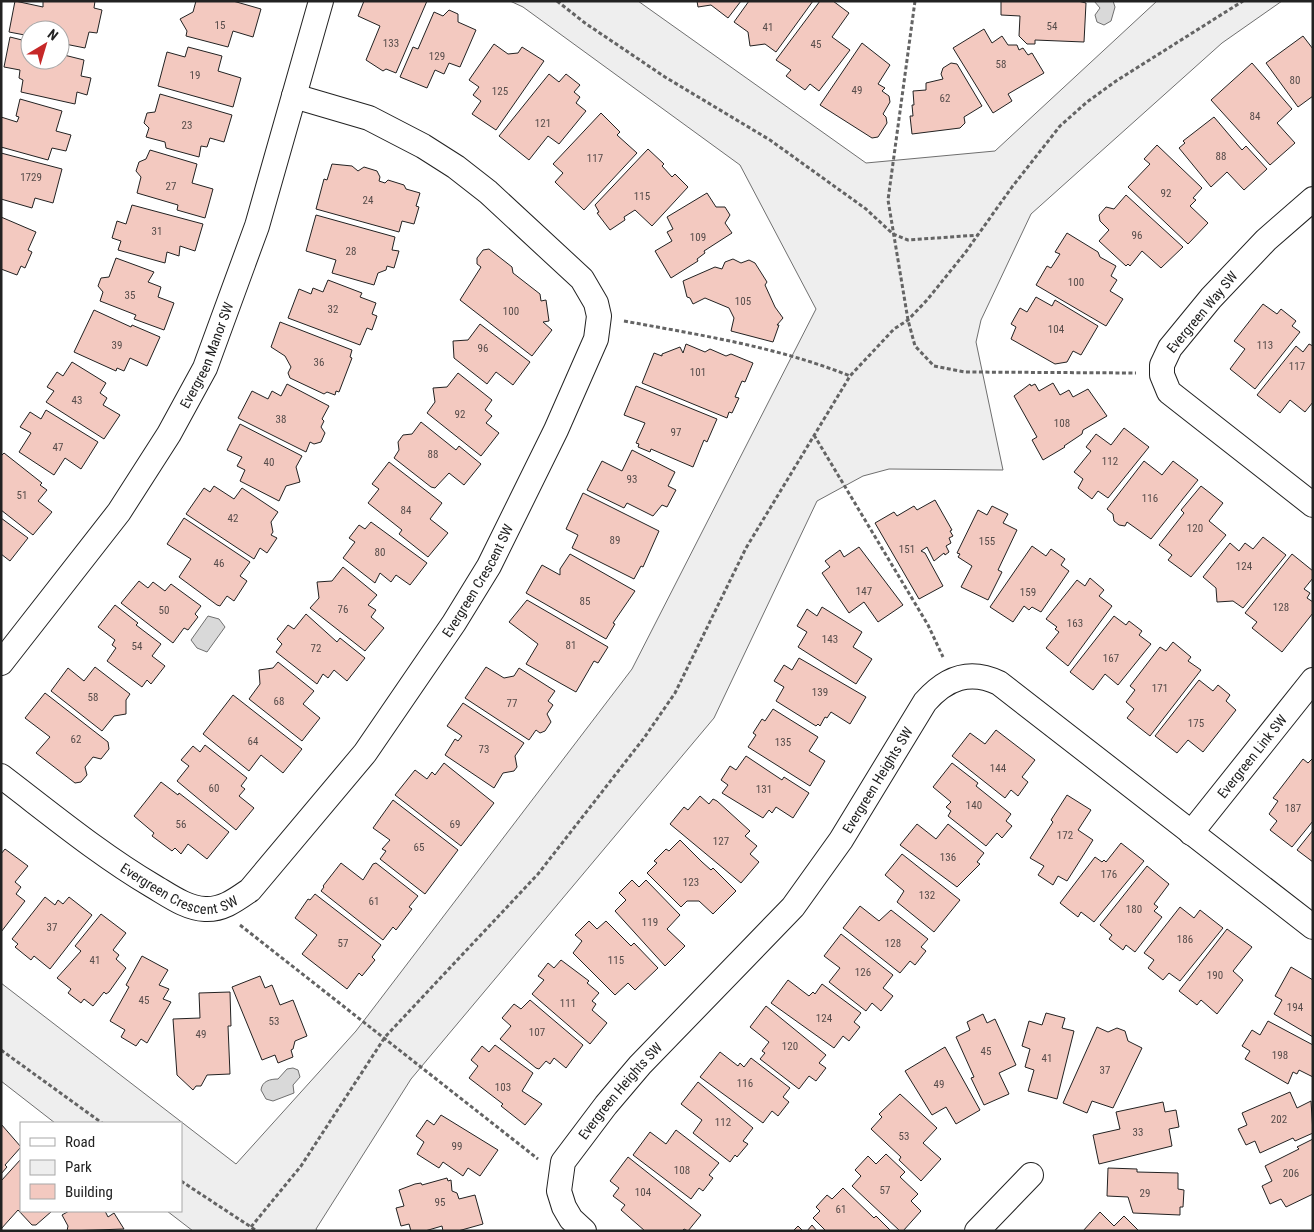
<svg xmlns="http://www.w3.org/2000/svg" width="1314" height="1232" font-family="'Roboto Condensed',sans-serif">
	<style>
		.green { fill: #eee; stroke: #6f6f6f }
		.water { fill: #d9d9d9; stroke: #6f6f6f }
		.building { fill: #f3c9c0; stroke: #222 }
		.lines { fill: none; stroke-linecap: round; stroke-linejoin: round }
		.minor-casing { stroke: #222; stroke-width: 26 }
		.path { stroke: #646464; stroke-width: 3; stroke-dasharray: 4 2.5; stroke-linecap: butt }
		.minor { stroke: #fff; stroke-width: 24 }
		.labels { text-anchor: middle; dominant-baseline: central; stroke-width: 4; stroke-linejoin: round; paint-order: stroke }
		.number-label { font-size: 11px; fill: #564c4a }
		.street-label { font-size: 14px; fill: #222; stroke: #fff }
	</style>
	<rect width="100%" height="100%" fill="#fff"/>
	<path class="green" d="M510 1H638L866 163 995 151 1157 1H1282L1222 43 1031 214 981 320 976 342 1003 470 889 469 863 476 817 501 714 718 411 1079 316 1229 317 1231H193L167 1211H181V1123H55L1 1081V983L236 1164 356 1031 632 669 816 309 740 165 523 7Z"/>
	<path class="water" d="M1094 1H1113L1115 7 1111 21 1104 25 1097 22 1095 15 1100 8Z
		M208 616 219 619 225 627 207 652 197 648 191 640Z
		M293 1068 298 1070 300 1077 293 1085 294 1093 273 1101 266 1099 261 1090C262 1081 270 1079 278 1079L287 1069Z"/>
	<path class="building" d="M15 1 43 7V1H95L94 8 102 10 97 33 89 32 85 48 60 43V30H30V36L9 32Z
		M196 1H233L261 9 253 37 233 31 228 47 186 36 187 31 180 19 193 12Z
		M427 1 396 73 386 69 383 71 366 60 380 26 358 16 364 1Z
		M697 1H741L728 18 711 5 698 7Z
		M749 1H813L776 52 765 44 750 46 748 32 734 22Z
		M820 1H833L849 13 832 37 850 50 819 91 810 84 805 90 786 76 791 70 776 60Z
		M1001 1H1078L1086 3 1084 42 1035 40V44H1027L1019 36 1020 16 1001 15Z
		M449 10 458 14V22L476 30 460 67 449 63 444 74 435 70 427 88 400 77 413 47 418 49 434 12 443 16Z
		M984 29 992 43 1002 36 1008 45H1017L1019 50 1023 48 1028 55 1032 53 1044 73 1008 94 1012 101 993 113 953 48Z
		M1303 36 1313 49V96L1298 107 1266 63Z
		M10 37 30 42V60H60V54L84 60 81 76 91 78 87 95 77 92 75 104 21 92 23 80 19 78 20 70 4 67Z
		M862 43 890 65 878 84 885 88 882 91 889 96 890 102 883 114 886 117 887 123 878 137 872 138 820 105Z
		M494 44 508 54 518 53 522 47 544 61 496 130 472 114 481 101 473 95 479 87 469 80Z
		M188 47 222 56 218 71 241 78 233 107 158 86 167 52 185 57Z
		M951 63 957 64 982 106 964 117 965 123 960 128 912 134 910 116H913L912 105H914L913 91 926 90V83L943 79 941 74 943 68Z
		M1252 63 1292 109 1277 123 1295 143 1270 165 1211 100Z
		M549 74 559 82 566 74 580 85 574 92 580 97 576 103 586 111 559 144 548 136 529 160 499 136Z
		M160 94 232 115 224 142 210 138 207 147 201 146 199 157 166 148 165 142 146 137 149 128 144 123 147 113 155 112Z
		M20 99 62 111 56 131 71 135 66 151 52 148 48 160 1 147V117L17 122 19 117 16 116Z
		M601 113 620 132 617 135 637 153 584 210 555 182 563 173 553 164Z
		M1214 117 1242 150 1246 146 1267 169 1244 190 1227 172 1211 187 1179 148 1185 143 1183 141Z
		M1157 145 1202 188 1193 198 1196 200 1190 206 1208 223 1188 244 1128 187 1150 164 1144 159Z
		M648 149 664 164 662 166 672 177 675 174 688 187 652 226 635 210 624 217 625 220 610 230 597 213 599 212 595 205Z
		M150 150 197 164 192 183 213 189 205 218 177 210 178 205 137 193 141 177 136 171 139 162 146 159Z
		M1 153 62 169 53 203 35 198 32 208 1 199Z
		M332 164 352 166 358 171 364 167 377 171 380 177 379 181 385 183 388 180 404 185 406 189 420 193 416 206 419 207 414 224 402 221 399 232 316 209 324 179 327 180Z
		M707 193 716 207H725L730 215 725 223 732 233 704 251 705 253 697 259 698 261 671 278 655 251 672 241 667 232 673 229 667 217Z
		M1126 195 1183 247 1161 268 1142 251 1130 266 1128 264 1126 266 1099 241 1109 230 1100 221 1099 215 1106 207 1114 209Z
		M132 205 203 224 195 251 180 246 179 256 167 252 165 263 118 250 121 241 112 238 117 221 126 224Z
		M316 215 395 237 392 250 399 251 394 268 387 266 386 270 378 273 374 285 332 273 336 260 306 251Z
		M1 217 36 232 28 250 32 252 25 268 21 266 17 275 1 269Z
		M1067 233 1098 252 1100 257 1116 266 1111 276 1117 280 1110 291 1123 299 1106 326 1036 285 1047 266 1051 268 1060 254 1055 252Z
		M489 249 512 267 513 273 540 294 541 301 546 300 549 321 543 322 552 330 532 356 460 300 481 267 477 264V258L483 250Z
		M116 258 154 272 148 282 161 287 158 297 174 303 164 330 134 319 136 315 100 301 103 292 98 286 101 278 109 277Z
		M733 259 741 263 749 260 755 263 767 282 765 285 775 307 783 318 777 325H779L773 342 731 331 734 318 729 308 705 298 693 304 690 298 687 297 683 281 715 267 722 269 725 262Z
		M328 280 362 293 360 297 376 303 372 314 377 316 372 330 367 328 360 345 288 318 299 289 311 294 313 288 323 292Z
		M1036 297 1052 306 1055 300 1098 326 1081 355 1073 351 1067 362 1055 364 1011 339 1016 327 1011 324 1020 308 1027 312Z
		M1263 304 1277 314 1281 309 1296 321 1292 326 1300 332 1255 389 1230 369 1245 349 1234 341Z
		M94 310 131 327 132 325 160 337 147 366 130 358 124 371 117 368 116 371 74 352Z
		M280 322 352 350 350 357 352 358 339 392 336 391 335 395 327 392 324 394 290 378 288 373 291 367 285 356 271 347Z
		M480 324 530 362 513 385 496 372 487 384 454 358 453 341 468 340Z
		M686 344 705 352 710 349 726 356 731 354 753 363 745 382 742 381 735 397 739 398 732 413 729 412 727 418 642 383 654 353 662 356V354L680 347 683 353Z
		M1309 344 1313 346V402L1305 412 1290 400 1280 413 1257 395 1296 346 1303 352Z
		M72 362 106 383 100 393 107 398 103 405 120 415 104 439 46 402 54 391 47 387 57 372 63 376Z
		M458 373 492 400 485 410 492 416 486 423 499 433 481 456 427 413 435 402 433 388 447 387Z
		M1053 383 1060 395 1069 390 1073 397 1088 389 1107 416 1083 430 1082 434 1064 446 1065 447 1043 460 1032 440 1037 437 1014 396 1030 384 1031 386 1035 384 1039 391Z
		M287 384 329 406 322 419 324 421 321 427 325 433 321 442 314 444 310 442 306 452 238 418 252 391 268 399 272 391 281 396Z
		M636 386 717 419 707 442 704 440 693 467 651 449 650 452 638 447 639 444 636 443 645 423 624 415Z
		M46 410 98 442 81 469 65 458 54 475 19 452 31 433 20 427 30 412 41 419Z
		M421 422 456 450 459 446 481 464 464 485 449 473 435 488 431 487 394 458 399 450 398 442 403 435 412 434Z
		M240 424 302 456 296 467 300 482 286 486 279 501 240 481 245 470 237 466 242 457 227 450Z
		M1124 428 1149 447 1108 498 1098 491 1092 499 1078 488 1083 479 1074 472 1091 451 1086 447 1096 434 1111 445Z
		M632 450 675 472 668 486 676 490 667 507 662 505 653 516 627 503 624 508 587 490 602 461 622 471Z
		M4 453 42 483 40 485 47 490 38 501 52 512 33 535 1 510V456Z
		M1144 461 1162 475 1173 461 1198 480 1151 539 1127 522 1125 526 1119 525 1114 521 1113 514 1107 509Z
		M389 462 442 503 430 519 448 533 428 557 399 534 402 530 368 503 379 489 372 484Z
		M214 486 234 499 242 488 278 512 271 522 273 532 271 535 277 538 267 553 260 548 254 559 186 514 204 488 210 492Z
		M1201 486 1223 503 1209 521 1226 535 1191 577 1168 560 1172 555 1159 545 1184 513 1181 510Z
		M583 493 659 531 643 567 641 566 634 579 572 548 578 535 566 529Z
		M935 500 952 530 950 531 953 536 949 538 951 543 946 546 949 552 945 555 944 553 934 561 927 547 921 551 925 553 943 586 919 599 875 523 894 512 897 516 914 506 917 510Z
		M992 506 1008 514 1003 523 1017 530 998 570 1002 572 988 600 961 587 972 566 958 557 960 554 957 553 978 510 987 515Z
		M1 518 28 538 10 561 1 554Z
		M184 518 250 562 240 576 247 581 234 601 227 596 220 606 217 605 179 577 191 559 167 544Z
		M371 522 427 563 410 585 396 575 391 582 380 573 375 583 343 558 355 542 349 538 359 525 365 529Z
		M1263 537 1286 555 1243 608 1233 601 1217 602 1216 588 1203 577 1230 543 1239 551 1245 543 1253 549Z
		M1032 546 1046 556 1051 549 1065 559 1061 565 1069 571 1041 612 1032 607 1029 610 1024 606 1013 622 990 607Z
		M859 547 903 605 878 622 864 602 849 613 822 573 830 567 825 561 840 550 844 557Z
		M570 554 635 591 613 623 615 624 606 639 526 593 542 565 560 575V569Z
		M1292 554 1313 571V578L1304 589 1310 593 1307 598 1313 602V613L1282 652 1252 628 1257 622 1245 613Z
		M343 567 377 595 368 605 376 610 371 617 384 628 365 651 310 608 319 598 317 582 332 581Z
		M1090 578 1104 590 1099 596 1112 606 1068 666 1046 648 1059 632 1055 629 1057 627 1046 619 1077 580 1085 586Z
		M139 581 148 588 153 582 165 591 171 584 201 606 195 614 198 617 188 630 184 628 173 643 121 603Z
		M527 600 608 647 598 663 594 661 576 692 526 664 538 644 509 622Z
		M115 605 138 623 136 625 161 644 152 656 165 666 151 684 147 680 142 687 107 661 116 648 112 645 115 640 98 627Z
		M822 607 862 632 853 647 872 659 856 684 798 647 807 632 797 626 807 609 817 616Z
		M306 614 337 642 340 638 365 658 347 681 334 670 328 678 323 674 317 684 276 652 282 644 277 639 288 625 294 629Z
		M1114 616 1126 625 1129 621 1142 631 1139 635 1151 644 1118 685 1105 674 1093 690 1070 672Z
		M1173 642 1191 657 1188 661 1201 670 1150 736 1127 718 1134 709 1126 702 1135 690 1130 686 1160 647 1166 651Z
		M799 658 866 697 850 724 831 712 827 718 825 717 820 726 818 724 816 726 776 701 784 687 774 681 784 665 792 670Z
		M278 662 314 691 303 704 320 718 302 741 249 699 260 684 259 670 273 668Z
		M95 667 130 694 126 700V714L114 716 102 731 51 691 68 668 84 681Z
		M486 667 504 678 514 676 519 668 555 691 548 701 553 705 547 714 551 722 545 731 540 733 536 730 529 740 465 698Z
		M1199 680 1213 691 1218 685 1230 695 1226 701 1236 710 1203 752 1188 740 1177 753 1155 736Z
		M45 693 108 742 109 749 101 759 93 757 85 767 87 775 81 782 75 783 36 753 50 737 25 718Z
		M233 695 302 749 283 773 261 755 249 771 203 734Z
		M463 703 524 743 515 756 517 767 514 771 503 773 494 788 445 755 455 739 458 741 462 736 447 726Z
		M773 709 818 737 809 751 825 761 810 786 748 747 756 735 753 733 762 719 765 721Z
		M996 730 1035 760 1022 777 1028 782 1018 796 1011 790 1005 798 952 756 970 733 985 744Z
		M205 745 247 778 241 786 245 789 239 796 254 808 236 830 177 781 189 766 181 760 193 746 200 752Z
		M746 756 782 780 784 777 809 793 793 818 776 807 772 813 769 810 763 818 722 793 728 785 721 780 730 766 736 770Z
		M1313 758V821L1292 847 1270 830 1277 821 1269 814 1278 801 1273 798 1303 759 1308 763Z
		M444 763 494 803 461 846 395 795 415 770 427 779 432 772 435 775Z
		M952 763 978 783 976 786 1011 814 1006 821 1012 826 1002 838 997 833 986 846 948 816 951 811 946 807 951 802 933 787Z
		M161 782 178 795 179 793 229 832 207 859 188 844 181 854 175 848 172 851 152 836 154 833 134 816Z
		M1067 795 1091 810 1078 830 1093 840 1067 881 1058 876 1053 885 1038 875 1044 866 1030 858 1053 822 1051 820Z
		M700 796 709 804 713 799 717 801 750 831 745 836 757 846 750 854 759 862 741 883 670 824 684 807 688 810Z
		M393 800 458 850 425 894 380 859 386 851 382 849 390 840 373 828Z
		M917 824 936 839 948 824 984 853 977 862 980 864 957 887 900 845Z
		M1313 830V862L1297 850Z
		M680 840 702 862 711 870 713 868 736 891 713 914 699 901H687L681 907 647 873 657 863 654 861 666 849 669 851Z
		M1121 843 1144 861 1094 922 1081 912 1078 917 1060 903 1095 857 1102 862 1104 860 1106 862Z
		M5 849 28 866 15 882 21 887 16 894 25 901 1 932V854Z
		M902 854 960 900 934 932 897 902 904 891 885 875Z
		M341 863 363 880 373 864 376 863 418 896 409 907 412 909 396 930 393 927 383 940 321 891 324 887 323 886Z
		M1147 866 1169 884 1154 904 1158 907 1154 911 1162 917 1135 952 1126 945 1123 950 1109 939 1112 935 1100 925Z
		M632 880 639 887 646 880 680 915 667 929 685 946 665 966 615 911 626 900 619 893Z
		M315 894 381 945 372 957 375 960 362 976 359 973 347 989 302 954 317 935 295 918 308 899 310 900Z
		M45 897 55 905 58 900 63 904 69 897 92 915 50 969 34 956 31 960 15 947 18 944 12 939Z
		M860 906 879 921 891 910 928 939 921 947 926 951 915 965 910 961 900 973 843 928Z
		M1180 907 1194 918 1200 910 1223 928 1180 981 1169 973 1163 980 1148 968 1154 960 1144 953Z
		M101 914 126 933 113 950 119 955 116 959 126 968 109 992 106 994 104 992 93 1006 84 999 81 1003 68 993 71 989 57 978 81 951 75 946Z
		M589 921 597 929 606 921 631 946 634 943 658 968 635 990 628 983 615 995 573 953 582 941 575 935Z
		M1227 929 1252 947 1233 971 1243 980 1217 1014 1201 1000 1197 1005 1179 991Z
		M841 934 893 975 883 988 893 996 881 1011 872 1003 866 1011 829 982 840 968 824 956Z
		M142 956 168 970 159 985 169 989 163 999 171 1002 147 1043 141 1039 136 1046 121 1037 125 1030 110 1021 129 987 126 985Z
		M561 960 589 981 587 983 599 993 592 1001 596 1004 592 1010 607 1023 590 1044 532 994 544 980 538 976 548 963 554 968Z
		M1291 967 1313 980V1037L1274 1014 1282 1000 1275 996Z
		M260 976 265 988 272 985 280 1005 293 1000 307 1036 295 1041 293 1049 291 1050 293 1057 278 1063 275 1055 262 1060 232 987Z
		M788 980 809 996 813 992 815 994 822 984 861 1013 854 1022 860 1027 849 1041 843 1036 834 1048 771 1003Z
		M230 992 231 1026H228L230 1074 207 1075 201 1086H196L193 1090 177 1075 173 1019 200 1018 199 993Z
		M530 1000 583 1045 566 1068 554 1058 550 1064 546 1061 539 1069 536 1068 500 1039 511 1026 502 1018 514 1004 521 1009Z
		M766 1006 826 1055 819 1063 826 1068 816 1081 809 1076 799 1089 760 1059 765 1053 762 1051 769 1042 750 1027Z
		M1046 1013 1065 1018 1062 1028 1074 1031 1057 1099 1028 1091 1034 1070 1025 1067 1030 1049 1022 1046 1029 1021 1042 1025Z
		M983 1014 987 1023 995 1019 1016 1065 999 1073 1009 1094 984 1105 971 1078 974 1077 956 1037 970 1030 967 1022Z
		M1268 1021 1313 1045V1077L1299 1070 1297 1074 1293 1072 1288 1084 1245 1059 1250 1051 1242 1046 1252 1030 1260 1035Z
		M1097 1027 1108 1032 1117 1028 1125 1031 1128 1041 1142 1048 1113 1108 1092 1101 1087 1113 1063 1103Z
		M495 1045 533 1073 522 1091 542 1104 525 1125 501 1106 503 1104 469 1078 478 1066 471 1060 482 1046 489 1052Z
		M945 1047 980 1110 956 1124 946 1107 932 1115 905 1071Z
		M720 1052 738 1066 740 1063 744 1067 751 1058 790 1088 783 1097 789 1102 778 1116 772 1111 763 1123 700 1077Z
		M698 1082 753 1128 743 1141 748 1144 737 1157 735 1155 730 1162 693 1133 702 1120 681 1104Z
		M1290 1092 1297 1108 1311 1101 1313 1133 1295 1141 1293 1138 1260 1153 1255 1141 1246 1145 1238 1129 1247 1125 1242 1113Z
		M900 1094 937 1128 923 1143 941 1159 921 1181 899 1160 901 1157 871 1129 882 1117 879 1114Z
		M1163 1102 1165 1112 1176 1110 1179 1127 1169 1129 1172 1146 1099 1164 1093 1135 1120 1129 1116 1112Z
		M441 1115 498 1150 480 1176 468 1168 463 1176 443 1162 439 1168 417 1154 424 1142 416 1136 427 1120 434 1125Z
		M1 1124 21 1147 5 1165 7 1167 1 1174Z
		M676 1130 719 1163 709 1175 713 1178 703 1191 699 1188 691 1199 633 1155 650 1132 666 1144Z
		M1313 1139V1194L1286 1207 1281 1199 1270 1204 1262 1186 1272 1181 1265 1166 1299 1149 1297 1147Z
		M886 1154 905 1172 900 1177 918 1194 911 1201 921 1211 903 1231H900L852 1186 861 1176 855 1170 868 1156 876 1164Z
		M628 1157 701 1215 688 1231 684 1229 682 1231H645L621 1210 625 1205 613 1196 619 1188 610 1181Z
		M21 1159V1211H52L36 1225H32L18 1210 1 1229V1181Z
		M1108 1168 1137 1169V1172L1178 1173V1189L1184 1190 1183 1207H1180V1215L1133 1213 1128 1197 1107 1196Z
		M447 1178 448 1181 451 1180 452 1191 457 1193 459 1199 475 1195 483 1224 458 1231H443L442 1226 425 1231H411L409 1224 401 1226 396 1208 404 1206 399 1190 415 1184 421 1183 422 1185Z
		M843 1188 874 1218 876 1216 891 1231H826L813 1218 820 1211 816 1207 827 1195 832 1199Z
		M69 1211H105L108 1217 114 1213 124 1229 67 1231 68 1226 62 1215Z
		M1100 1212 1114 1226 1124 1216 1139 1231H1083Z
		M812 1225 817 1231H807Z
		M798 1226 803 1231H793Z"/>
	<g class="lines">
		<g class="minor-casing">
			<g id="minor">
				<path d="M1313 199 1266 240 1211 298 1170 348 1162 365V375L1169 392 1313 505"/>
				<path id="s1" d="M1 663 119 512 169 434 205 368 257 226 321 1"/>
				<path id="s2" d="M1 776C51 814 99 854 153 886 170 896 186 908 205 909 223 910 237 899 250 890L365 753 454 623 489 566 556 430 596 339 599 316 596 303 582 279 488 192 456 167 423 146 369 118 294 96"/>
				<path id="s3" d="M1191 833 1313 680"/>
				<path id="s4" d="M584 1231 571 1219 564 1207 559 1191 563 1162 606 1105 640 1065 793 907 841 840 925 702C946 678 970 669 999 683L1313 927"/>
				<path d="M977 1231 1031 1175"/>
			</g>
		</g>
		<path class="path" d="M557 1 585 23 665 77 770 140 866 209 893 234 908 240 979 235
			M915 1 888 200 908 320 915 346 934 366 965 372 1136 373
			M624 321C700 335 778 347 850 376
			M814 435 928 625 943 657
			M240 925 538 1159
			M1 1050 102 1123
			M181 1181 257 1231
			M251 1227 301 1166 385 1037 538 874 644 738 675 693 746 548 850 376 894 329 908 320 927 300 965 253 1012 187 1060 126 1087 102 1116 81 1243 1"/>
		<use href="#minor" class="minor"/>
	</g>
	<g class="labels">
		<g class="number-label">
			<text x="220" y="25">15</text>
			<text x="1052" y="26">54</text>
			<text x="768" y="27">41</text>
			<text x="391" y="43">133</text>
			<text x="816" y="44">45</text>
			<text x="437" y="56">129</text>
			<text x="1001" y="64">58</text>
			<text x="195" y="75">19</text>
			<text x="1295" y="80">80</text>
			<text x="857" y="90">49</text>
			<text x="500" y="91">125</text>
			<text x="945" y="98">62</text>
			<text x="1255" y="116">84</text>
			<text x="543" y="123">121</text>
			<text x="187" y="125">23</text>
			<text x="1221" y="156">88</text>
			<text x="595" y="158">117</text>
			<text x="31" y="177">1729</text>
			<text x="171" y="186">27</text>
			<text x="1166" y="193">92</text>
			<text x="642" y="196">115</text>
			<text x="368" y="200">24</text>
			<text x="157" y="231">31</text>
			<text x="1137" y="235">96</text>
			<text x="698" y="237">109</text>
			<text x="351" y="251">28</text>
			<text x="1076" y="282">100</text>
			<text x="130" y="295">35</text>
			<text x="743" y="301">105</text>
			<text x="333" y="309">32</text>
			<text x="511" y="311">100</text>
			<text x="1056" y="329">104</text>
			<text x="117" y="345">39</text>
			<text x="1265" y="345">113</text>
			<text x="483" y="348">96</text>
			<text x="319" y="362">36</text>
			<text x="1297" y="366">117</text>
			<text x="698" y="372">101</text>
			<text x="77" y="400">43</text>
			<text x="460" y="414">92</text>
			<text x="281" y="419">38</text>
			<text x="1062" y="423">108</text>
			<text x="676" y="432">97</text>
			<text x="58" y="447">47</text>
			<text x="433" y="454">88</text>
			<text x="1110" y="461">112</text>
			<text x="269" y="462">40</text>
			<text x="632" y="479">93</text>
			<text x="22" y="495">51</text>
			<text x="1150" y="498">116</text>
			<text x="406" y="510">84</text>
			<text x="233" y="518">42</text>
			<text x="1195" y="528">120</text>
			<text x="615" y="540">89</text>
			<text x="987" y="541">155</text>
			<text x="907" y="549">151</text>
			<text x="380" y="552">80</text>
			<text x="219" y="563">46</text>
			<text x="1244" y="566">124</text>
			<text x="864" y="591">147</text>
			<text x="1028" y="592">159</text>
			<text x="585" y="601">85</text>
			<text x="1281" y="607">128</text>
			<text x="343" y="609">76</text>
			<text x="164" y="610">50</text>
			<text x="1075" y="623">163</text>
			<text x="830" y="639">143</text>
			<text x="571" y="645">81</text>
			<text x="137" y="646">54</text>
			<text x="316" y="648">72</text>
			<text x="1111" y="658">167</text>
			<text x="1160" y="688">171</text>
			<text x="820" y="692">139</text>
			<text x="93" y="697">58</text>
			<text x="279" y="701">68</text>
			<text x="512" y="703">77</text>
			<text x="1196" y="723">175</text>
			<text x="76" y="739">62</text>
			<text x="253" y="741">64</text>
			<text x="783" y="742">135</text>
			<text x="484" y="749">73</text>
			<text x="998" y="768">144</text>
			<text x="214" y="788">60</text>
			<text x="764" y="789">131</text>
			<text x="974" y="805">140</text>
			<text x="1293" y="808">187</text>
			<text x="181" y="824">56</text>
			<text x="455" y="824">69</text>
			<text x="1065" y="835">172</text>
			<text x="721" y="841">127</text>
			<text x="419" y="847">65</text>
			<text x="948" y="857">136</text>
			<text x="1109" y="874">176</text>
			<text x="691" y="882">123</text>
			<text x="927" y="895">132</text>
			<text x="374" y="901">61</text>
			<text x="1134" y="909">180</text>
			<text x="650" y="922">119</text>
			<text x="52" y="927">37</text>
			<text x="1185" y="939">186</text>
			<text x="343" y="943">57</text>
			<text x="893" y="943">128</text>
			<text x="95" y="960">41</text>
			<text x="616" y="960">115</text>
			<text x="863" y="972">126</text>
			<text x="1215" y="975">190</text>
			<text x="144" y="1000">45</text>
			<text x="568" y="1003">111</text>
			<text x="1295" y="1007">194</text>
			<text x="824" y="1018">124</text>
			<text x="274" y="1021">53</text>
			<text x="537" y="1032">107</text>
			<text x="201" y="1034">49</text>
			<text x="790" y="1046">120</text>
			<text x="986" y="1051">45</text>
			<text x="1280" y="1055">198</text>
			<text x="1047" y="1058">41</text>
			<text x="1105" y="1070">37</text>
			<text x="745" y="1083">116</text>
			<text x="939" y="1084">49</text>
			<text x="503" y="1087">103</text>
			<text x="1279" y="1119">202</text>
			<text x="723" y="1122">112</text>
			<text x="1138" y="1132">33</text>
			<text x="904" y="1136">53</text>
			<text x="457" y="1146">99</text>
			<text x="682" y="1170">108</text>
			<text x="1291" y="1173">206</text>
			<text x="885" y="1190">57</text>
			<text x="643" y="1192">104</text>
			<text x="1145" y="1193">29</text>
			<text x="440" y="1202">95</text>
			<text x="841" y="1209">61</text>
		</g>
		<g class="street-label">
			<text transform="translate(1202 312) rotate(-50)">Evergreen Way SW</text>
			<text stroke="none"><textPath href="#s1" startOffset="372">Evergreen Manor SW</textPath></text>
			<text stroke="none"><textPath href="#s2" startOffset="680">Evergreen Crescent SW</textPath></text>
			<text stroke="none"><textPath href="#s3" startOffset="98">Evergreen Link SW</textPath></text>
			<text stroke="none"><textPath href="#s4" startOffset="574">Evergreen Heights SW</textPath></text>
			<text stroke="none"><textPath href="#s2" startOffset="215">Evergreen Crescent SW</textPath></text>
			<text stroke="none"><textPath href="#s4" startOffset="169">Evergreen Heights SW</textPath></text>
		</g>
	</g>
	<rect width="1314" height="1232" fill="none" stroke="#222222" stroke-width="5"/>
	<rect x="20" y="1122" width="162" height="90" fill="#ffffff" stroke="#a7a7a7"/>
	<rect x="30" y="1138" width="25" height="8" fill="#ffffff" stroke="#a7a7a7"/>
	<text x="65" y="1147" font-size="15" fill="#222222">Road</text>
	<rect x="30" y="1160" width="25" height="15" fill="#eeeeee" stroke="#a7a7a7"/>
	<text x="65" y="1172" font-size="15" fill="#222222">Park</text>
	<rect x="30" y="1184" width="25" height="15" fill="#f3c9c0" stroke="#a7a7a7"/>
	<text x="65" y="1197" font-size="15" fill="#222222">Building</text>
	<g transform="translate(45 45) rotate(38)"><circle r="24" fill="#ffffff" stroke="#a7a7a7"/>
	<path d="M0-4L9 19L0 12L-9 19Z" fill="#c62828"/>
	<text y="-8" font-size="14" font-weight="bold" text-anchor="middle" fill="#222222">N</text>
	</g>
</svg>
